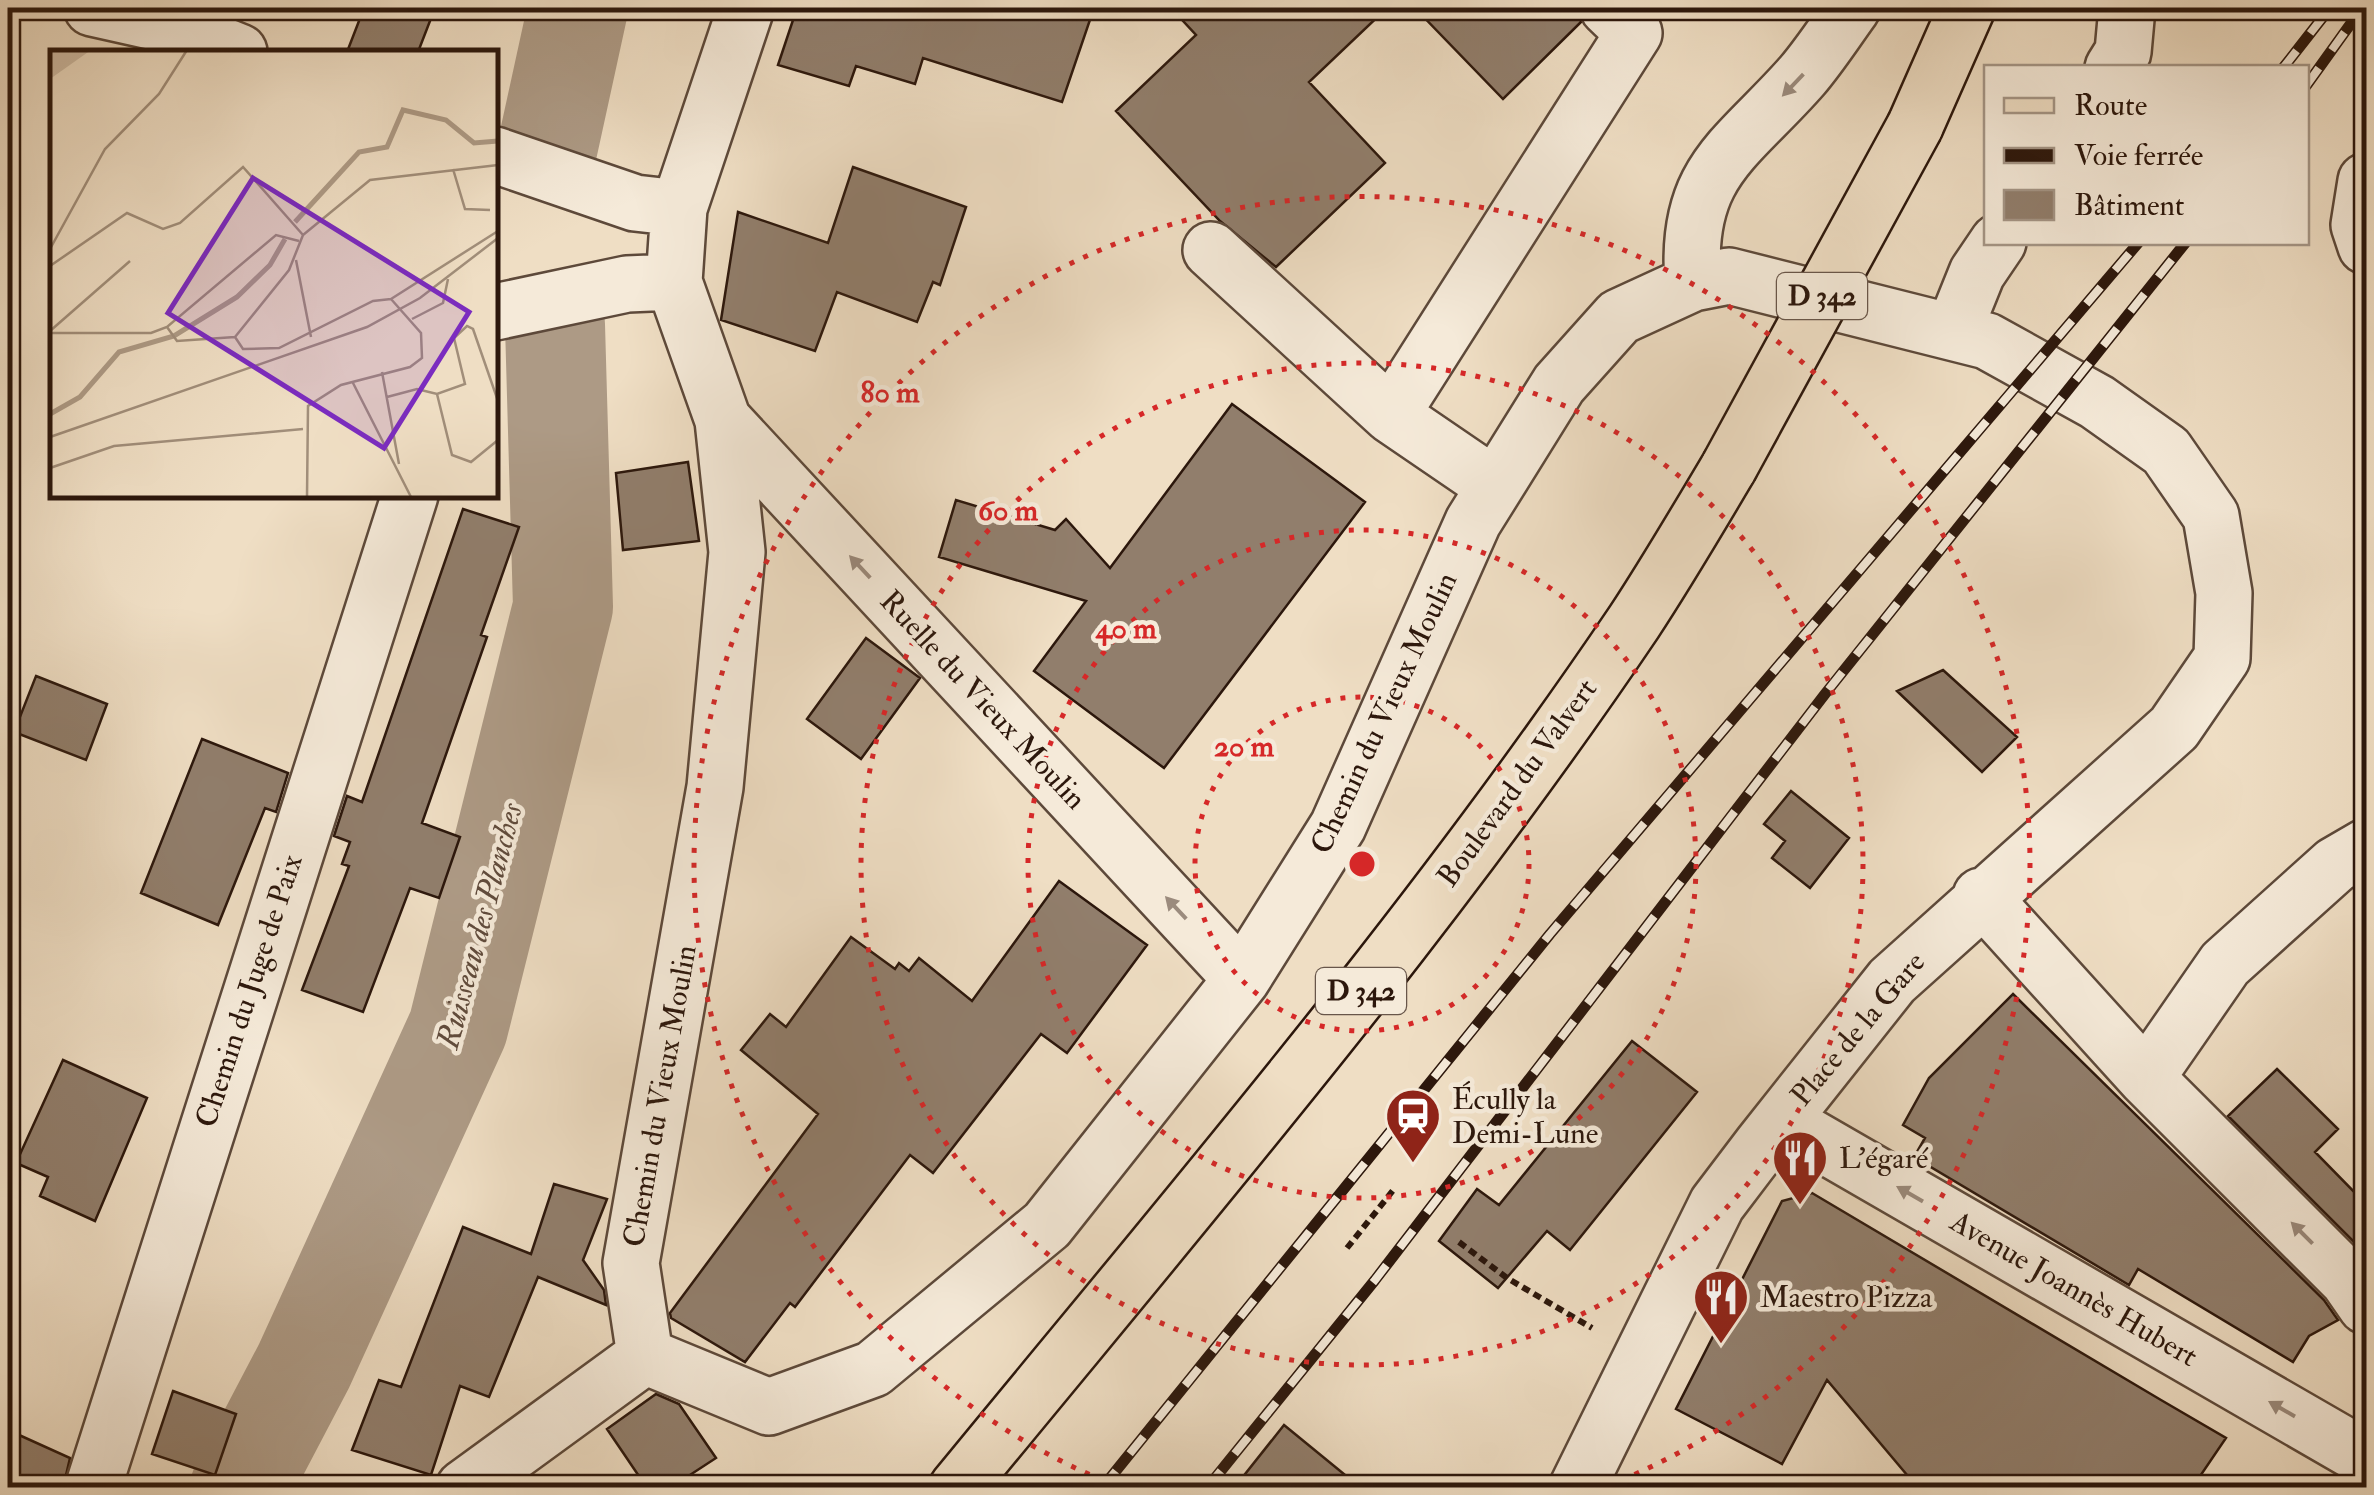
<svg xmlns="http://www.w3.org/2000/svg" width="2374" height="1495" font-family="'IM FELL Double Pica',serif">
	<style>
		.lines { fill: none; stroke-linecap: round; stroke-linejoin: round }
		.river { stroke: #ad9a85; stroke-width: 100 }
		.building { fill: #917e6c; stroke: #2c170c; stroke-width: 2.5 }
		.minor-casing { stroke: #5d493a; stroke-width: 60 }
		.major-casing { stroke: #2c170c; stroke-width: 60 }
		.path { stroke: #2c170c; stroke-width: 6; stroke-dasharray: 8 5; stroke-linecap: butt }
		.minor { stroke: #f5ead9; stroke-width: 55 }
		.major { stroke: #efdec4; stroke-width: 55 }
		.rail-casing { stroke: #2c170c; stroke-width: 11 }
		.rail { stroke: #f5ead9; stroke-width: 8; stroke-dasharray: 22; stroke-linecap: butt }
		.major-bridge-casing { stroke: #2c170c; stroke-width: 60; stroke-linecap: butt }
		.major-bridge { stroke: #efdec4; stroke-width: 55 }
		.oneway { fill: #9b8b7d }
		.ring { fill: none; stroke: #d62828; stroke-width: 5; stroke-dasharray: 5 10 }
		.labels { text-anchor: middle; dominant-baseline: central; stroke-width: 9; stroke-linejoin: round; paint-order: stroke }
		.shield { fill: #f5ead9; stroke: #68564a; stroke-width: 2.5 }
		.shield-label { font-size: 28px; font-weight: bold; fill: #2c170c }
		.street-label { font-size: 30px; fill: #2c170c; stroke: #f5ead9 }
		.poi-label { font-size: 30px; fill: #2c170c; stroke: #f5ead9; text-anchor: start }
		.water-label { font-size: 32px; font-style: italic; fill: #604b3c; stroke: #f5ead9 }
		.inset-river { fill: none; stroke: #ad9a85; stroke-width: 5 }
		.inset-road { fill: none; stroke: #a18e7a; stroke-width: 2.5 }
		.view { fill: #7b2cbf; fill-opacity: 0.15; stroke: #7b2cbf; stroke-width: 5 }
		.inset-edge { fill: none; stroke: #2c170c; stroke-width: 5 }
		.centre { fill: #d62828; stroke: #f5ead9; stroke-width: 5 }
		.ring-label { font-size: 30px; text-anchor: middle; font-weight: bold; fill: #d62828; stroke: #f5ead9; stroke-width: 9; stroke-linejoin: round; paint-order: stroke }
	</style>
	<rect width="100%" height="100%" fill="#efdec4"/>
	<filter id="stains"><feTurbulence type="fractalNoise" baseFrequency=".002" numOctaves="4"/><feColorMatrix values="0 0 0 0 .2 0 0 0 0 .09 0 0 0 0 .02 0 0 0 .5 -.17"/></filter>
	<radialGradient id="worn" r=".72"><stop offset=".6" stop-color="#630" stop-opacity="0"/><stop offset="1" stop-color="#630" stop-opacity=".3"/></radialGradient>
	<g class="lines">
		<path class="river" d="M547 150 578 8
			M240 1488 304 1366 458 1028 563 607 555 325"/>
	</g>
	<path class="building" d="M364 8H435L418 52H347Z
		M797 8H1094L1062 102 923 58 915 84 856 66 849 86 778 65Z
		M1171 8H1387L1309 82 1385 163 1276 267 1220 221 1116 111 1196 35Z
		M1415 8H1578L1581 22 1503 99Z
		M853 167 966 207 940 285 933 282 917 322 837 292 815 351 721 320 738 212 828 243Z
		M1232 404 1365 502 1164 768 1034 671 1086 601 939 557 956 500 1055 530 1066 519 1110 568Z
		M688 462 699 541 623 550 616 473Z
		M463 509 519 527 481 635 487 637 422 823 460 837 439 898 410 888 363 1012 302 990 349 866 342 864 350 842 334 836 347 796 362 802Z
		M866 638 920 678 861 759 807 719Z
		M1943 670 2017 737 1982 772 1897 691Z
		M36 676 107 704 86 760 14 732Z
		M202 739 288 773 276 812 265 808 218 925 141 893Z
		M1791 791 1849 838 1810 888 1772 858 1785 841 1764 824Z
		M1059 881 1147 945 1067 1053 1041 1034 933 1173 910 1155 795 1307 790 1303 745 1362 671 1318 670 1313 818 1114 741 1050 770 1014 786 1027 851 937 895 969 899 963 909 971 919 958 972 1001Z
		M2013 994 2324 1300 2338 1320 2309 1336 2293 1362 2138 1269 2129 1285 1914 1157 1925 1138 1903 1125 1929 1078Z
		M1632 1041 1697 1092 1570 1250 1547 1231 1498 1288 1439 1241 1477 1189 1499 1205Z
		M63 1060 147 1098 95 1221 40 1196 48 1177 16 1163Z
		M2277 1069 2338 1129 2315 1152 2366 1204V1254L2228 1116Z
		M554 1184 607 1199 583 1260 604 1290 606 1305 538 1277 489 1397 460 1386 431 1475 352 1450 379 1380 401 1387 463 1227 531 1254Z
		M1812 1193 2161 1400 2226 1438 2192 1488H1918L1827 1380 1782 1464 1676 1409 1782 1201Z
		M173 1391 236 1414 215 1475 152 1454Z
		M656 1394 679 1404 716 1458 670 1488H647L607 1429Z
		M1284 1425 1361 1488H1234Z
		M8 1430 70 1458 63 1488H8Z"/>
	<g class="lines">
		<g class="minor-casing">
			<path id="minor" d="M92 8 177 27 239 52
				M746 8 679 208 674 282 723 420 737 552 715 787 631 1263 645 1356 769 1407 873 1369 1047 1225 1242 979 1338 826 1473 522 1559 384 1619 317 1693 283 1729 276 1987 341 2097 402 2166 451 2211 516 2224 593 2222 658 2174 728 1892 981 1761 1146 1717 1204 1577 1488
				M2113 68 2123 52 2127 8
				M495 155 635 203 679 208
				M2366 181 2359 225 2366 246
				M1211 250 1391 415
				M1693 283C1684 171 1737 150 1802 76 1820 55 1836 30 1852 8
				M495 312 627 284 674 282
				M1954 330 1977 273 1998 242
				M723 420 1242 979
				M1495 486 1391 415 1634 33 1608 8
				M1981 896 2146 1078 2348 1280 2366 1306
				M2146 1078 2225 964 2335 865 2366 847
				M1784 1118 1805 1134 2366 1458
				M93 1488 410 495
				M464 1488 645 1356"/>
		</g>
		<g class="major-casing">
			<path id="major" d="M1915 126 1967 8
				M957 1488C1189 1205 1429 926 1634 622 1667 572 1698 519 1729 467"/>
		</g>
		<path class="path" d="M1459 1242 1507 1278 1592 1328
			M1347 1248 1395 1188"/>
		<use href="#minor" class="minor"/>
		<use href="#major" class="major"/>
		<g class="rail-casing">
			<path id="rail" d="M2283 68 2330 8
				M2306 86 2362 8
				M1102 1488 1550 934 2139 242
				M1207 1488 1375 1280 1825 694 2186 242"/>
		</g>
		<use href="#rail" class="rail"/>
		<g class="major-bridge-casing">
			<path id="major-bridge" d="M1729 467 1915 126"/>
		</g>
		<use href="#major-bridge" class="major-bridge"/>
	</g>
	<defs><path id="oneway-solid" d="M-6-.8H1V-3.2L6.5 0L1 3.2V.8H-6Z" transform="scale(2.5)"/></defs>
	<g class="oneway">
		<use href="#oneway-solid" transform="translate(1793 85) rotate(134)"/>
		<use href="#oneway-solid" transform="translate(860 567) rotate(-133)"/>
		<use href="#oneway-solid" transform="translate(1176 908) rotate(-133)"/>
		<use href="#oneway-solid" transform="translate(1910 1194) rotate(-150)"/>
		<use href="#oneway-solid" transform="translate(2302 1233) rotate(-135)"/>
		<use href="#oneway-solid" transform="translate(2282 1409) rotate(-150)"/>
	</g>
	<g class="ring">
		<circle cx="1362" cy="864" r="167"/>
		<circle cx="1362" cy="864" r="334"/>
		<circle cx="1362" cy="864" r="501"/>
		<path d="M1117 1486A668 668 0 1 1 1607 1486"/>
	</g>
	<defs>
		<g id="station-pin" transform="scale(2.875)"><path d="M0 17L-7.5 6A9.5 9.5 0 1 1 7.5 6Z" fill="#8f2418" stroke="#f5ead9"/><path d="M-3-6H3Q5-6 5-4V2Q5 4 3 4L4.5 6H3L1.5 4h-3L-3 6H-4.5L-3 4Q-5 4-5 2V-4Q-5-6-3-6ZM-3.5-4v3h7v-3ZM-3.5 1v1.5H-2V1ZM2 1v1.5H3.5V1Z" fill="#fff"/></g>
		<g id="restaurant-pin" transform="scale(2.875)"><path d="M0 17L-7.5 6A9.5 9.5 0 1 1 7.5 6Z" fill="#8f2418" stroke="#f5ead9"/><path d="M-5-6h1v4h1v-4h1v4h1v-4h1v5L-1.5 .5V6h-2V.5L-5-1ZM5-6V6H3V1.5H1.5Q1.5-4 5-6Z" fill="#fff"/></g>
	</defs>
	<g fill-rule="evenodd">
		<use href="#station-pin" x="1413" y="1116"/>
		<use href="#restaurant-pin" x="1800" y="1158"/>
		<use href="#restaurant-pin" x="1721" y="1297"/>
	</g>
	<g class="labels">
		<g class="shield">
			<rect x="1777" y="273" width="90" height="46" rx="8"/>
			<rect x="1316" y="968" width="90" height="46" rx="8"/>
		</g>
		<g class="shield-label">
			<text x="1822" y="296">D 342</text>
			<text x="1361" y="991">D 342</text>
		</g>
		<g class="street-label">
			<text transform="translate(983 700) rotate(47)">Ruelle du Vieux Moulin</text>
			<text transform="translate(1384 713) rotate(-65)">Chemin du Vieux Moulin</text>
			<text transform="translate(1517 783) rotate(-54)">Boulevard du Valvert</text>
			<text transform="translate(249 991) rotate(-72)">Chemin du Juge de Paix</text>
			<text transform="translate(1858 1029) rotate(-50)">Place de la Gare</text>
			<text transform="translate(660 1096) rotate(-80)">Chemin du Vieux Moulin</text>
			<text transform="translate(2074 1289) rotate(30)">Avenue Joannès Hubert</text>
		</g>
		<g class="poi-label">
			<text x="1452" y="1099">Écully la<tspan x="1452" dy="34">Demi-Lune</tspan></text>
			<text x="1839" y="1158">L’égaré</text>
			<text x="1760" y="1297">Maestro Pizza</text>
		</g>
		<g class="water-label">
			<text transform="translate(480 926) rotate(-75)">Ruisseau des Planches</text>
		</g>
	</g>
	<g transform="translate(50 50)">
		<rect width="448" height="448" fill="#efdec4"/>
		<path d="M0 0H41L0 29Z" fill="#cebca5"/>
		<path class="inset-river" d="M245 172 309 102 337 97 353 60 396 70 424 93 448 91M0 364 30 347 69 302 124 286 187 247 220 215 235 189"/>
		<path class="inset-road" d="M403 119 415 159 440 160M0 199 55 99 109 44 137 0M246 210 261 287M0 216 77 163 113 179 130 173 193 117 253 185M341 249 323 251 229 298 193 299 185 287 239 220 253 185 320 130 448 115M341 249 448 181M362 269 393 253 398 229M117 277 127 291 185 287M0 281 80 211M0 283H101L117 277 226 185 249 191M332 322 349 414M302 331 361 447M387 344 402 405 421 412 448 390M337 347 367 339 387 344 415 334 404 288 417 276 423 279 448 351M0 387 317 277 370 248 448 188M0 418 64 396 253 379M257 447 258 356 291 335 360 317 372 308 371 283 341 249"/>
		<path class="view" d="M203 128 419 262 334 398 118 263Z"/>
		<rect width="448" height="448" class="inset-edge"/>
	</g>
	<circle cx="1362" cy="864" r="15" class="centre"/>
	<g class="ring-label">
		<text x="890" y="402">80 m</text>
		<text x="1008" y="520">60 m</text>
		<text x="1126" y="638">40 m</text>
		<text x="1244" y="756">20 m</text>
	</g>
	<rect width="2374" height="1495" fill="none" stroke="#efdec4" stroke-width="40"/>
	<rect x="10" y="10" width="2354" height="1475" fill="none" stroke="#2c170c" stroke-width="5"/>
	<rect x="20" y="20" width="2334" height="1455" fill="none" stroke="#2c170c" stroke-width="2.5"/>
	<rect x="1984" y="65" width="325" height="180" fill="#f5ead9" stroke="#a59687" stroke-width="2.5"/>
	<rect x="2004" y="98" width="50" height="15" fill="#efdec4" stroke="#a59687" stroke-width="2.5"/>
	<text x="2074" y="115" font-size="30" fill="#2c170c">Route</text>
	<rect x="2004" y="148" width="50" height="15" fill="#2c170c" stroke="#a59687" stroke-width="2.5"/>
	<text x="2074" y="165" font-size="30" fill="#2c170c">Voie ferrée</text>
	<rect x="2004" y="190" width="50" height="30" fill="#917e6c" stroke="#a59687" stroke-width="2.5"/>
	<text x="2074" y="215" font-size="30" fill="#2c170c">Bâtiment</text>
	<rect width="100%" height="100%" filter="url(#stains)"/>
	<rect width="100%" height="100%" fill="url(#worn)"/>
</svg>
